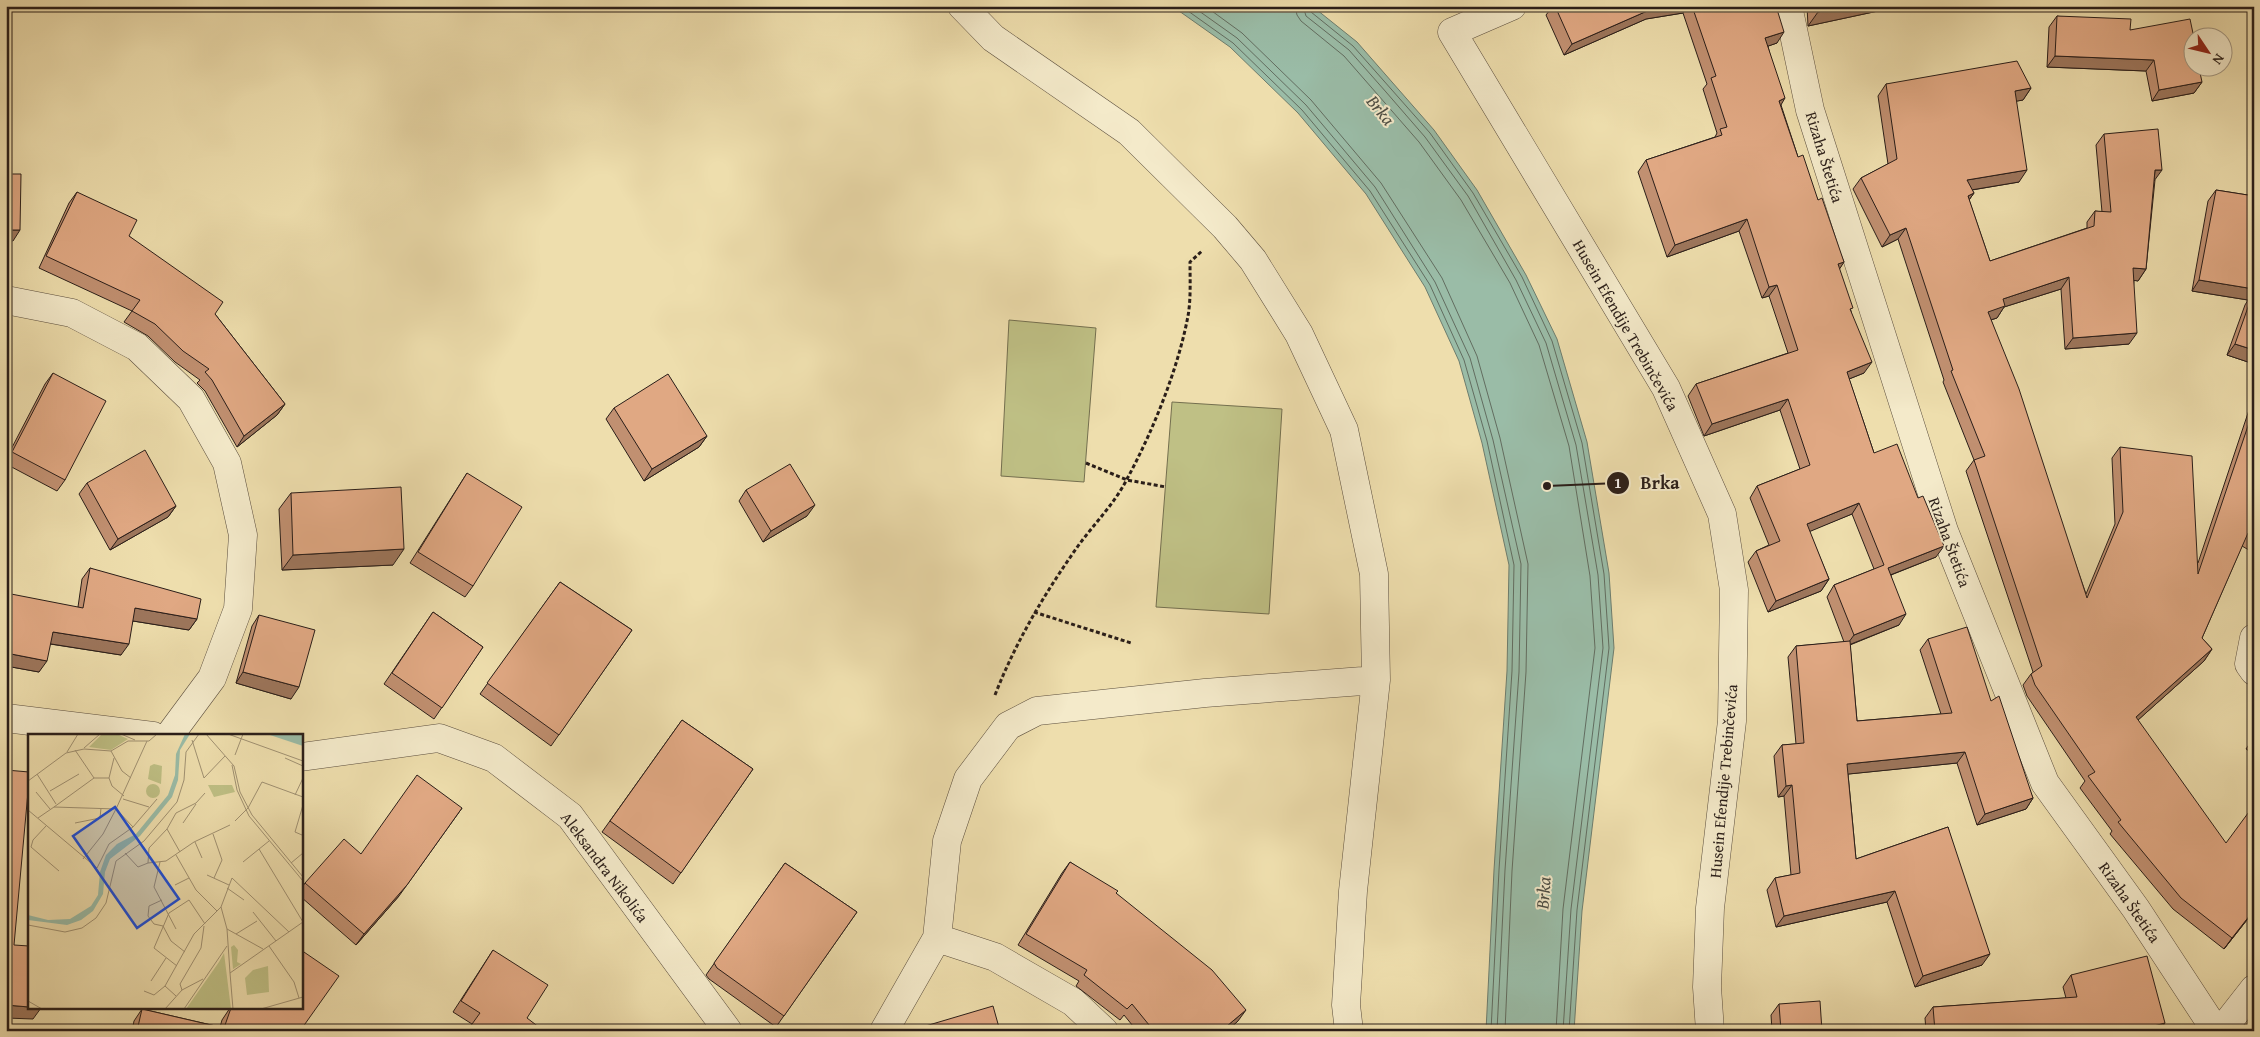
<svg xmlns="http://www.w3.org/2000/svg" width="2260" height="1037" font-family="'Gentium Book Plus',serif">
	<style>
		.green { fill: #bfc085; stroke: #746f4f }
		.water { fill: #9abca7; stroke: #6d7d6e }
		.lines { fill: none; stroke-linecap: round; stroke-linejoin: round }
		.shore { stroke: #626d60; stroke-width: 1 }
		.street-casing { stroke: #5b4e3e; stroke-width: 29 }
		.path { stroke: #2a1e19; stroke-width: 3; stroke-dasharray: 4 2.5; stroke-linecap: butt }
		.street { stroke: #f4eaca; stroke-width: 28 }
		.wall { fill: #c19071; stroke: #2a1e19 }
		.shaded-wall { fill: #9d765c; stroke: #2a1e19 }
		.building { fill: #e0a883; stroke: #2a1e19 }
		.labels { text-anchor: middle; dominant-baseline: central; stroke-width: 4; stroke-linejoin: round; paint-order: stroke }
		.street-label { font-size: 16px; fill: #2a1e19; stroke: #f4eaca }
		.water-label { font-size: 18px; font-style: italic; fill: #4c4d44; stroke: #f4eaca }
		.inset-road { fill: none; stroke: #a09172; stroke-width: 1 }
		.view { fill: #1d4ed8; fill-opacity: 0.15; stroke: #1d4ed8; stroke-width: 2.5 }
		.inset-edge { fill: none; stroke: #2a1e19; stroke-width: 2.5 }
		.leader { fill: none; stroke: #2a1e19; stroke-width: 2 }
		.callout-dot { fill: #2a1e19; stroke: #f4eaca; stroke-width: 2 }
		.mark-label { font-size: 15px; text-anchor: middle; font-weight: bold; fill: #fff }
		.callout-label { font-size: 18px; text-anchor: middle; font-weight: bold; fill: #2a1e19; stroke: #f4eaca; stroke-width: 4; stroke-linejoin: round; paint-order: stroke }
	</style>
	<rect width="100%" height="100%" fill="#eedead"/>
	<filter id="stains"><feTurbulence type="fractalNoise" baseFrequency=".004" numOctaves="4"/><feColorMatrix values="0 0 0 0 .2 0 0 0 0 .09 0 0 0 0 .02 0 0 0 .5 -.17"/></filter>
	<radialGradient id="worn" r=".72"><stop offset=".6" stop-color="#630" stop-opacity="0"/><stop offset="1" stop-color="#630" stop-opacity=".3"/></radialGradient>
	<path class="green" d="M1009 320 1096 328 1084 482 1001 476Z
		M1172 402 1282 409 1269 614 1156 607Z"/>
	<path class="water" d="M1172 6H1312L1357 42 1434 130 1477 190 1526 275 1557 339 1587 442 1609 573 1614 648 1582 911 1574 1031H1486L1494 870 1507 671 1509 565 1482 443 1459 361 1425 287 1366 194 1298 113 1230 47Z"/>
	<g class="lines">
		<path class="shore" d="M1181 6 1233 43 1302 110 1370 191 1430 285 1464 360 1487 441 1514 565 1512 671 1499 870 1491 1031
			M1192 6 1237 38 1306 105 1375 187 1435 282 1470 358 1493 440 1521 564 1519 672 1505 870 1497 1031
			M1205 6 1242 33 1311 100 1381 183 1442 278 1477 356 1500 438 1528 564 1526 672 1512 871 1505 1031
			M1295 6 1297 15 1301 21 1344 56 1419 142 1461 200 1510 283 1539 345 1569 446 1590 576 1595 648 1563 909 1556 1031
			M1303 6 1306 16 1349 50 1386 92 1425 137 1468 196 1516 280 1546 343 1576 445 1598 575 1603 648 1571 909 1563 1031
			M1309 6 1311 12 1353 46 1430 133 1473 193 1522 277 1552 341 1582 443 1604 574 1609 648 1577 910 1569 1031"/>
		<g class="street-casing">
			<path id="street" d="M962 6 993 38 1129 132 1225 227 1253 260 1299 334 1344 430 1374 574 1376 680 1353 891 1346 1005 1349 1031
				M1512 6 1452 32 1666 388 1722 514 1734 590 1732 721 1710 908 1707 987 1710 1031
				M1788 6 1810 110 1944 531 2045 783 2136 909 2216 1031
				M6 300 72 313 137 347 191 399 227 463 243 535 238 609 212 678 169 736
				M2254 638 2249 664 2254 671
				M6 718 153 736
				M301 757 439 738 494 758 570 816 728 1031
				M937 938 947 841 968 779 1008 726 1037 711 1205 693 1376 680
				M884 1031 937 938 995 957 1073 1002 1104 1031
				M2221 1031 2254 989"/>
		</g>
		<path class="path" d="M1086 463 1127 480 1166 487
			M1034 612 1131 643
			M995 695C1016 641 1045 593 1078 546 1094 524 1115 503 1127 479 1153 431 1178 369 1188 316 1191 299 1190 280 1190 262L1202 251"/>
		<use href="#street" class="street"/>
	</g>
	<path class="wall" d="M1553 6H1776L1777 43 1768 46 1781 105 1798 157 1818 200 1844 262 1839 269 1851 311 1864 373 1849 379 1874 453 1936 557 1891 575 1899 625 1850 645 1857 721 1941 714 1920 650 1928 639 1991 701 2033 798 2026 809 1977 825 1957 763 1848 774 1856 859 1948 827 1982 965 1915 987 1887 902 1776 927 1767 890 1775 878 1791 875 1784 796 1778 797 1774 756 1782 745 1796 744 1788 657 1796 646 1844 642 1827 597 1834 585 1874 569 1852 514 1809 531 1829 579 1821 591 1768 612 1748 562 1756 551 1769 545 1750 498 1757 486 1800 469 1780 410 1704 436 1688 396 1696 384 1788 353 1769 296 1762 298 1739 231 1667 257 1638 172 1646 160 1715 137 1717 133 1703 89 1707 84 1683 13 1646 19 1564 55 1546 15Z
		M1807 6H1883L1881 7 1878 11 1808 26Z
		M2057 16 2130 30 2202 82 2194 93 2152 101 2146 71 2047 67 2049 27Z
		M1886 84 2031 88 2023 100 2016 101 2019 182 1972 190 1974 193 1969 200 1990 261 2087 228V222L2095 211 2102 212 2096 145 2104 134 2155 180 2146 269 2138 281 2134 280 2129 344 2065 349 2061 289 2004 307 1997 318 1991 320 2086 594 2115 524 2112 458 2120 447 2198 563 2254 395V553L2242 546 2202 638 2212 649 2204 661 2138 720 2254 911 2224 949 2173 909 2110 834 2112 831 2080 788 2085 781 2027 696 2023 685 2031 674 2033 672 1966 471 1974 460 1943 382 1944 380 1898 239 1882 247 1853 189 1861 178 1888 164 1878 96Z
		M2216 190 2254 196V364L2227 355 2245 305 2248 300 2192 291 2208 201Z
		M77 192 129 236 215 314 285 404 277 415 237 447 205 391 197 383 200 380 175 362 148 336 124 322 132 311 39 268 69 203Z
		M53 373 65 480 57 491 6 464V459L45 384Z
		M614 408 707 436 699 447 644 481 606 419Z
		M467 473 473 586 465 597 410 563 460 484Z
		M87 483 176 506 168 517 110 550 79 494Z
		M746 490 807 516 763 542 739 501Z
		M291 493 393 565 282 570 279 509Z
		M90 568 197 619 189 630 133 621 121 655 50 644 39 672 6 666 78 607 82 579Z
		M560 582 632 630 551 746 480 694Z
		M433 612 483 647 434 719 384 684Z
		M259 615 291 699 236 683 252 626Z
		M682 720 753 769 673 884 602 832Z
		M2254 737V754L2246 749Z
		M1070 862 1116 893 1238 1021 1227 1031H1137L1124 1015 1120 1020 1076 986 1079 981 1018 945 1062 873Z
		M785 863 857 912 776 1027 709 979 706 975Z
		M305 883 399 896 356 945 301 897V889Z
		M493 950 527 1018 472 1024 453 1012Z
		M2071 975 2159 1031H1926L1925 1018 1933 1007 2066 998 2063 987Z
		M1779 1004 1822 1031H1772L1771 1015Z
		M230 1008 300 1031H132L134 1021 142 1009 220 1027 222 1020Z"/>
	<path class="shaded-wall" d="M1663 6H1687L1683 13 1646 19 1564 55 1572 44 1654 8Z
		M1846 6H1883L1881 7 1878 11 1808 26 1818 12Z
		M1784 32 1777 43 1757 50 1765 38Z
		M2055 56 2154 60 2146 71 2047 67Z
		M2202 82 2194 93 2152 101 2159 90Z
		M2031 88 2023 100 2007 103 2015 91Z
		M1785 98 1778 110 1779 101Z
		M2027 170 2019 182 1959 192 1967 180Z
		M2155 170H2162L2154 181Z
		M1974 193 1966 204 1968 196Z
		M1747 219 1739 231 1667 257 1675 245Z
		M1906 228 1898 239 1882 247 1890 235Z
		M6 230H20L13 241H6Z
		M1844 262 1837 273 1838 264Z
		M2133 268 2146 269 2138 281 2125 279Z
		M2069 277 2061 289 2004 307 1997 318 1980 323 1988 312 2003 299Z
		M2199 280 2254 289V300L2253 293 2248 300 2192 291Z
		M1777 285 1769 296 1762 298 1769 287Z
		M2137 333 2129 344 2065 349 2073 338Z
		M2235 344 2254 350V364L2227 355Z
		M1872 362 1864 373 1839 383 1847 372Z
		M1788 399 1780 410 1704 436 1712 424Z
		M285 404 277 415 237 447 244 436Z
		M707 436 699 447 644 481 652 469Z
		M1859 503 1852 514 1799 536 1807 524Z
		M815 505 807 516 763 542 771 531Z
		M176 506 168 517 110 550 118 539Z
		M1944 546 1936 557 1880 579 1888 568Z
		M404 549 393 565 282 570 293 555Z
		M1829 579 1821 591 1768 612 1776 601Z
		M135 608 197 619 189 630 127 620Z
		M1906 614 1899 625 1846 646 1854 635Z
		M53 632 129 644 121 655 45 643Z
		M2212 649 2204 661 2128 729 2136 717Z
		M6 653 47 661 39 672 6 666Z
		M243 672 299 687 291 699 236 683Z
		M1965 752 1957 763 1839 775 1847 764Z
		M1792 785 1784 796 1778 797 1786 786Z
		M2033 798 2026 809 1977 825 1985 814Z
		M462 808 399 896 356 945 364 934Z
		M1895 891 1887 902 1776 927 1784 916Z
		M2254 910V911L2224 949 2232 938Z
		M1990 954 1982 965 1915 987 1923 976Z
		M6 1005 29 1007V1008H41L33 1019 6 1018Z
		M1246 1010 1238 1021 1227 1031H1221Z
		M2165 1023 2159 1031H2135Z"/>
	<path class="building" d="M1555 6H1663L1654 8 1572 44Z
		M1692 6H1776L1784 32 1765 38 1785 98 1779 101 1798 157 1803 155 1818 200 1822 198 1844 262 1838 264 1853 308 1850 309 1872 362 1847 372 1874 453 1897 444 1918 498 1923 496 1944 546 1888 568 1906 614 1854 635 1834 585 1884 565 1859 503 1807 524 1829 579 1776 601 1756 551 1780 541 1757 486 1810 465 1788 399 1712 424 1696 384 1798 350 1777 285 1769 287 1747 219 1675 245 1646 160 1722 135 1720 129 1727 127 1711 78 1716 76Z
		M1818 6H1846L1818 12Z
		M2057 16 2131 19 2130 30 2190 19 2194 38H2192V68H2199L2202 82 2159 90 2154 60 2055 56Z
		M2017 61 2031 88 2015 91 2027 170 1967 180 1974 193 1968 196 1990 261 2094 226 2095 211 2111 212 2104 134 2158 129 2162 170H2155L2146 269 2133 268 2137 333 2073 338 2069 277 2003 299 2005 306 1988 312 2019 389 2087 598 2123 512 2120 447 2192 456 2198 574 2254 408V537L2248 533 2202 638 2212 649 2136 717 2226 843 2254 805V910L2232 938 2181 898 2118 822 2121 820 2088 776 2095 772 2035 685 2031 674 2042 666 1974 460 1985 456 1951 371 1953 370 1906 228 1890 235 1861 178 1897 159 1886 84Z
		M6 174H21L20 230H6Z
		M2216 190 2254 196V289L2199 280Z
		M77 192 137 220 129 236 223 302 215 314 285 404 244 436 212 380 205 372 209 369 183 351 155 324 132 311 140 300 46 256Z
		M2253 293 2254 294V350L2235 344Z
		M53 373 106 401 65 480 12 452Z
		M668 374 707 436 652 469 614 408Z
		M145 450 176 506 118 539 87 483Z
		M790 464 815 505 771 531 746 490Z
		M467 473 522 507 473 586 418 552Z
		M401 487 404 549 293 555 291 493Z
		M90 568 201 599 197 619 135 608 129 644 53 632 47 661 6 653V593L83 608Z
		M560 582 632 630 559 735 487 683Z
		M433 612 483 647 442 708 392 673Z
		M259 615 315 630 299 687 243 672Z
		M1967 627 1991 701 1999 696 2033 798 1985 814 1965 752 1847 764 1856 859 1948 827 1990 954 1923 976 1895 891 1784 916 1775 878 1800 873 1792 785 1786 786 1782 745 1804 743 1796 646 1850 641 1857 721 1952 713 1928 639Z
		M682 720 753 769 681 873 610 821Z
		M6 770 29 772V781L14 945 29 946V1007L6 1005Z
		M417 775 462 808 407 885 364 934 305 883 344 839 361 854Z
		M1070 862 1118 891 1116 893 1212 970 1246 1010 1221 1031H1154L1132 1004 1127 1009 1084 975 1087 970 1026 934Z
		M785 863 857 912 784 1016 717 968 714 963Z
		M301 950 339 976 300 1031H137L142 1009 224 1028 231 1008H301Z
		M493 950 548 985 527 1018 544 1031H467L480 1013 461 1001Z
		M2147 956 2165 1023 2135 1031H1935L1933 1007 2077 997 2071 975Z
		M1820 1001 1822 1031H1781L1779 1004Z
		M993 1006 1000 1031H912V1030Z"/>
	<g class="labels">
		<g class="street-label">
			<text transform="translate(1825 157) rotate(73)">Rizaha Štetića</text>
			<text transform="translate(1626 325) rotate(60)">Husein Efendije Trebinčevića</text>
			<text transform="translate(1950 542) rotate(70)">Rizaha Štetića</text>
			<text transform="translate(1723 781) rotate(-85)">Husein Efendije Trebinčevića</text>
			<text transform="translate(605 867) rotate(53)">Aleksandra Nikolića</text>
			<text transform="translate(2130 902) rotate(55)">Rizaha Štetića</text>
		</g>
		<g class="water-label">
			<text transform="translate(1381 110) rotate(51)">Brka</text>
			<text transform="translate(1543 893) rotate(-86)">Brka</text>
		</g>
	</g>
	<g transform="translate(28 734)">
		<rect width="275" height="275" fill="#eedead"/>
		<path d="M74 0H89L100 5 83 16 61 13ZM126 30 134 32 133 50 120 45 122 32ZM118 57a7 7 0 1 1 14 0a7 7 0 1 1-14 0ZM180 51H204L207 58 186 63ZM206 211 210 216 209 228 213 230 205 235 203 213ZM196 219 203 275H158L191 228ZM240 232 241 258 219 261 217 244 225 236Z" fill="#bfc085"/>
		<path d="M157 0H162L152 16 150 46 144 63 112 102 82 125 77 138 75 160 65 177 53 186 39 191 0 186V181L20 186 42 185 63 172 70 161 72 138 78 121 89 110 108 100 140 61 147 41 148 20ZM239 0H275V12Z" fill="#9abca7"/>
		<path class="inset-road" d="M93 0 107 6M178 0 206 32 212 58 224 81 275 143M200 0 275 27M164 6 176 44 197 22M56 14 72 0M47 16 66 44M83 17 94 37 103 44M39 18 50 0M207 21 215 0M86 24 81 44 84 52 96 62M257 24 275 32M204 31 209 56 221 82 275 147M9 40 28 70M0 47 38 19 56 15 83 17 100 7H121L129 0M22 57 51 40M8 58 22 75M267 61 275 44M95 65 121 73M26 73 66 44H81M0 76 69 134 81 110 105 93 129 65M10 84 26 73 88 75 119 7M207 87 220 74 234 48 275 63M47 89 72 84 73 74M155 89 168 70M18 92 5 106 3 113 31 137M139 95 121 114 120 129 138 127 166 108 202 91M185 100 194 126 186 144M274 101 267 98 275 71M167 108 174 124M231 115 275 188M152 118 139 95 148 79 168 69 177 59M97 119 110 133 120 129M148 121 168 156 189 177M55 125 75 100 88 75 105 93M132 128 126 153 148 195M215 128 241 107M263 129 275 119M179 141 201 151M147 151 161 144M199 154 216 166M134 166 121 172 120 182 126 190 135 192 143 207 157 218M225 178 248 207M0 191 37 198 54 194 68 184 78 169 88 127 116 107 149 68 156 46 158 18 171 0M199 195 235 215M208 200 229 187M241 212 266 248 271 264M149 232 126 214 141 179 161 166 177 190M202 239 199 195 193 173 204 144 261 198M123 247 138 224M137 252 166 200 193 173M154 256 152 250 173 214 176 192M116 257 126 261 137 252 148 262M0 267 14 275M137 275 154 256 175 245M156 275 199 212M205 275 202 239 275 188M233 275 275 263"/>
		<path class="view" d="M87 73 151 165 109 194 45 102Z"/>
		<rect width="275" height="275" class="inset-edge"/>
	</g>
	<path class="leader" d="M1547 486L1618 483"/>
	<g class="callout-dot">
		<circle cx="1547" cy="486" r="5"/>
		<circle cx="1618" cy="483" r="12"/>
	</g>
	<g class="mark-label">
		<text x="1618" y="488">1</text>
	</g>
	<g class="callout-label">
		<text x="1660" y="489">Brka</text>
	</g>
	<rect width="2260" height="1037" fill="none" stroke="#eedead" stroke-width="25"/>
	<rect x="8" y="8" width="2245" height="1022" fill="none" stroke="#2a1e19" stroke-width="2.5"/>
	<rect x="12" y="12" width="2235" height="1012" fill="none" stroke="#2a1e19"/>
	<g transform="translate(2208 52) rotate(125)"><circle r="24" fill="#f4eaca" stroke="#a39883"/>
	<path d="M0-4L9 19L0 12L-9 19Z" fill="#8f2418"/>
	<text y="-8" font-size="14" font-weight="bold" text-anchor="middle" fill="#2a1e19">N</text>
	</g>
	<rect width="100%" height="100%" filter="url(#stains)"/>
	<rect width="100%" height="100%" fill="url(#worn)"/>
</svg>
